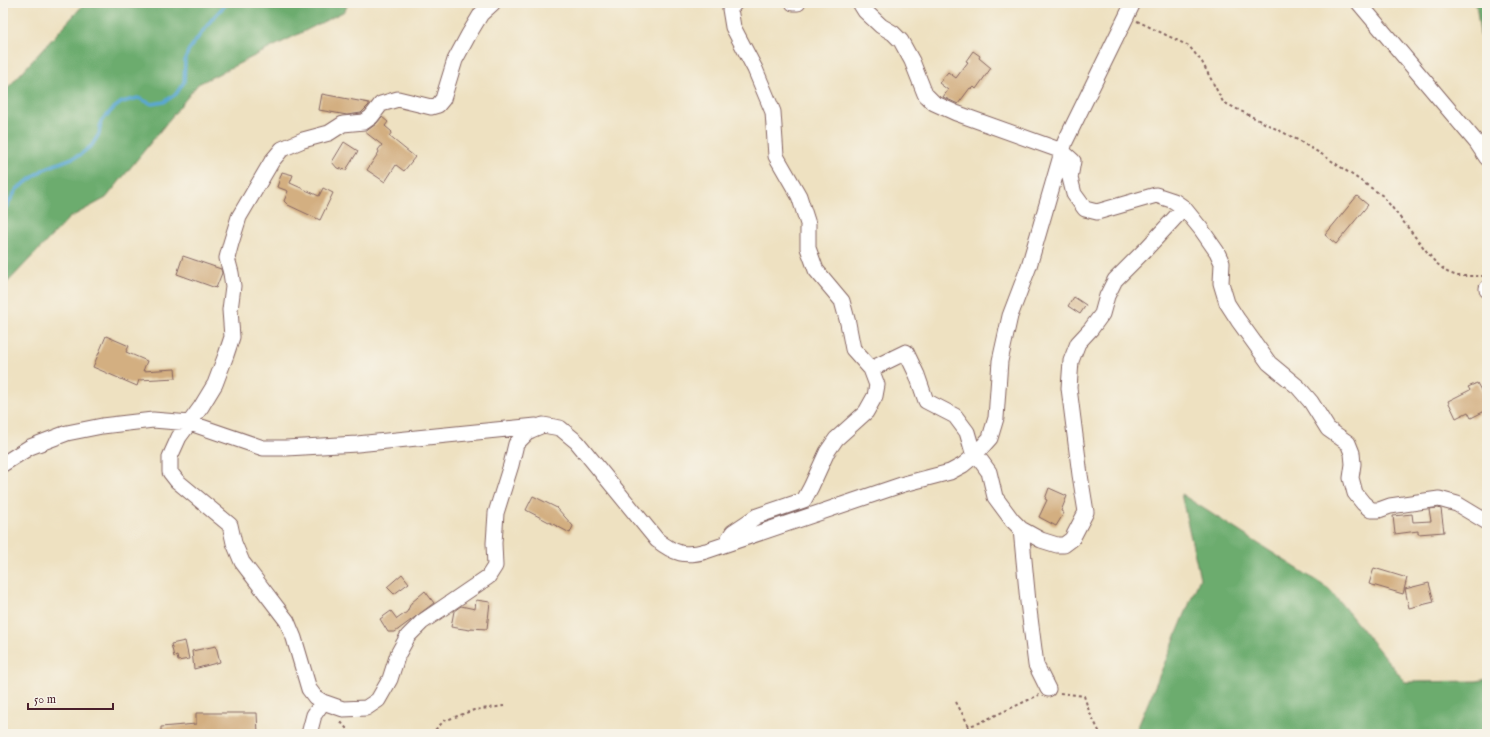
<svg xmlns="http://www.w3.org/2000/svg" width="1490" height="737" font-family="'IM FELL English',serif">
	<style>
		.forest { fill: #6cac6e; stroke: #5b664c }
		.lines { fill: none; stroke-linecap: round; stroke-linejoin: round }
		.stream { stroke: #5aa7d3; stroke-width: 3.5 }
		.building { fill: #d3af81 }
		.minor-casing { stroke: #836360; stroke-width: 17 }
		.path { stroke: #836360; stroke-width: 2; stroke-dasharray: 3 3; stroke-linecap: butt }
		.minor { stroke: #fff; stroke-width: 15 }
	</style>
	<rect width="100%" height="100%" fill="#f7f3e8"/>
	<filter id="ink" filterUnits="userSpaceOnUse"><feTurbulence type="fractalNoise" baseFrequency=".025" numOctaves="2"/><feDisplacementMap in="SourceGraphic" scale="8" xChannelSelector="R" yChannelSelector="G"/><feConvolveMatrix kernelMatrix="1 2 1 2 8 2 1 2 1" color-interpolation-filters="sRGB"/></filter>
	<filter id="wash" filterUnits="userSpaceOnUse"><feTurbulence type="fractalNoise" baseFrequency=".012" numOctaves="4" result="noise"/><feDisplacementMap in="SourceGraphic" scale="16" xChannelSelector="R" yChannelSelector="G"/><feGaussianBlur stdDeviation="0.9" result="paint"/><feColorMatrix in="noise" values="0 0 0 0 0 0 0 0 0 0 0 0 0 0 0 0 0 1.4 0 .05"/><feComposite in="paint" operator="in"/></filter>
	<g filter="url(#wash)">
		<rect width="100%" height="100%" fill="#eee1c1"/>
		<path class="forest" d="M85 3H348L345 11 198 84 106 198 69 218 3 287V93Z
			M1476 3H1487V73H1485Z
			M1181 494 1329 589 1405 682 1477 681 1487 679V734H1135L1200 578Z"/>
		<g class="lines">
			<path class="stream" d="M3 212 17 189 44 169 80 155 92 145 99 134 101 121 114 108 122 102 138 98 152 104 164 102 176 94 184 82 185 61 188 51 212 19 227 3"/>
		</g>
		<g id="blocks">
			<path class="building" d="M973 51 980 56 979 58 991 68 976 89 974 87 972 89 970 88 958 104 943 97 948 90 939 83 948 72 956 78 968 62 966 61Z
				M322 94 369 103V105L361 113 347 115 319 110Z
				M382 117 388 122 385 126 392 132 389 136 415 157 404 171 396 165 385 182 367 170 379 152 378 150 382 145 365 132 376 124Z
				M344 142 358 151 346 170 337 168 332 162Z
				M282 172 293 175 290 183 319 196 323 188 333 193 320 220 288 205 284 201 288 191 277 187Z
				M1357 196 1368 205 1336 244 1325 235Z
				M183 256 221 269 222 273 216 288 177 274Z
				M1074 297 1086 305 1080 314 1068 306Z
				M106 336 129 346 126 352 147 361 143 371 175 369 176 378 139 380 137 386 93 367Z
				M1477 383 1483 394 1487 392V410L1471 418 1468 412 1456 418 1448 401 1470 390 1468 387Z
				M1049 488 1067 496 1061 511 1064 513 1056 526 1039 517 1047 500 1045 499Z
				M533 496 557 508 573 526 570 533 526 510Z
				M1438 508 1441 509 1444 532 1418 534V531L1395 534 1393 516 1412 514 1413 522 1431 521 1429 509Z
				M1374 568 1407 578 1403 594 1369 584Z
				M402 574 409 583 394 594 387 587Z
				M1429 583 1434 602 1409 608 1405 589Z
				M425 591 434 603 395 632H388L380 619 391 611 397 619 407 612 411 603Z
				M476 600 490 602 487 629 471 628 470 630 451 627 454 611 461 606 475 609Z
				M185 641 189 659 178 661 177 656 174 657 171 644Z
				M216 646 220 662 194 669 192 651Z
				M196 713H257L258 734H161V727L196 724Z"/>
		</g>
	</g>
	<g filter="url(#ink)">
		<use href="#blocks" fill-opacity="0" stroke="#836360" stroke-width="1"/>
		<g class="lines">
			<g class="minor-casing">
				<path id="minor" d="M493 3 481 14 469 34 455 60 443 99 438 105 431 107 398 99 381 104 371 117 364 122 343 124 329 133 303 140 282 149 272 161 239 217 231 243 227 258 231 273 233 286 230 310 232 337 226 355 215 384 201 407 179 437 170 457V472L177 481 230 525 234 543 242 562 287 621 294 638 309 689 315 697 323 702 343 709 366 708 378 700 390 679 398 654 408 636 422 622 488 577 495 566 494 543 496 513 511 465 516 444 529 431 543 425 560 428 577 442 657 540C675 554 685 557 706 551L904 484 950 472 963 465 974 456 990 438 996 418 1000 361 1010 316 1029 266 1065 142 1133 3
					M793 3H798
					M860 3 865 11 881 26 893 33 901 41 912 61 925 94 934 103 956 113 1062 151 1073 161 1070 178 1074 194 1085 209 1097 212 1156 195 1174 201 1184 208 1201 229 1217 252 1222 263 1221 283 1227 303 1238 320 1269 363 1298 387 1311 402 1328 429 1348 443 1352 453 1353 464 1351 478 1355 493 1363 503 1371 510H1379L1390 506 1439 499 1457 504 1487 522
					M1359 3 1477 143 1487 158
					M1487 288V290
					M871 369 906 352 917 375 926 401 955 416 967 432 974 456 981 461 989 472 995 497 1012 520 1021 529 1041 540 1057 545H1064L1072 539 1086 512 1080 475 1069 388 1071 361 1078 343 1091 329 1102 314 1107 296 1115 280 1146 249 1184 208
					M3 464 30 447 67 433 102 426 153 420 190 423 263 448H286L357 444 536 426
					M1021 529 1028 602 1036 665 1048 689
					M725 544 733 532 757 516 804 500 811 487 827 452 836 439 866 412 875 396 877 385 871 369 853 349 848 323 842 301 816 270 808 248V224L799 196 776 156 773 112 755 69 733 27 730 9 735 3
					M309 734 314 715 323 702"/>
			</g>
			<path class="path" d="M1137 21 1189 46 1202 62 1223 102 1294 138 1323 155 1383 196 1435 262 1447 272 1457 276H1483
				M1060 693 1084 696 1089 711 1100 733
				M956 702 969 726
				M341 722 351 734
				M431 734 444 721 474 710 504 706
				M965 734 969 726 979 723 1039 695"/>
			<use href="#minor" class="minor"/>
		</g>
	</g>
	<rect width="1490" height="737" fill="none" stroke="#f7f3e8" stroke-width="16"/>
	<path d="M28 703v6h85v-6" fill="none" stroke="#4a1f2b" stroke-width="2"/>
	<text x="34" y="703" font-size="12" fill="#4a1f2b" stroke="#f7f3e8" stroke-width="3" paint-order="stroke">50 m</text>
</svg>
